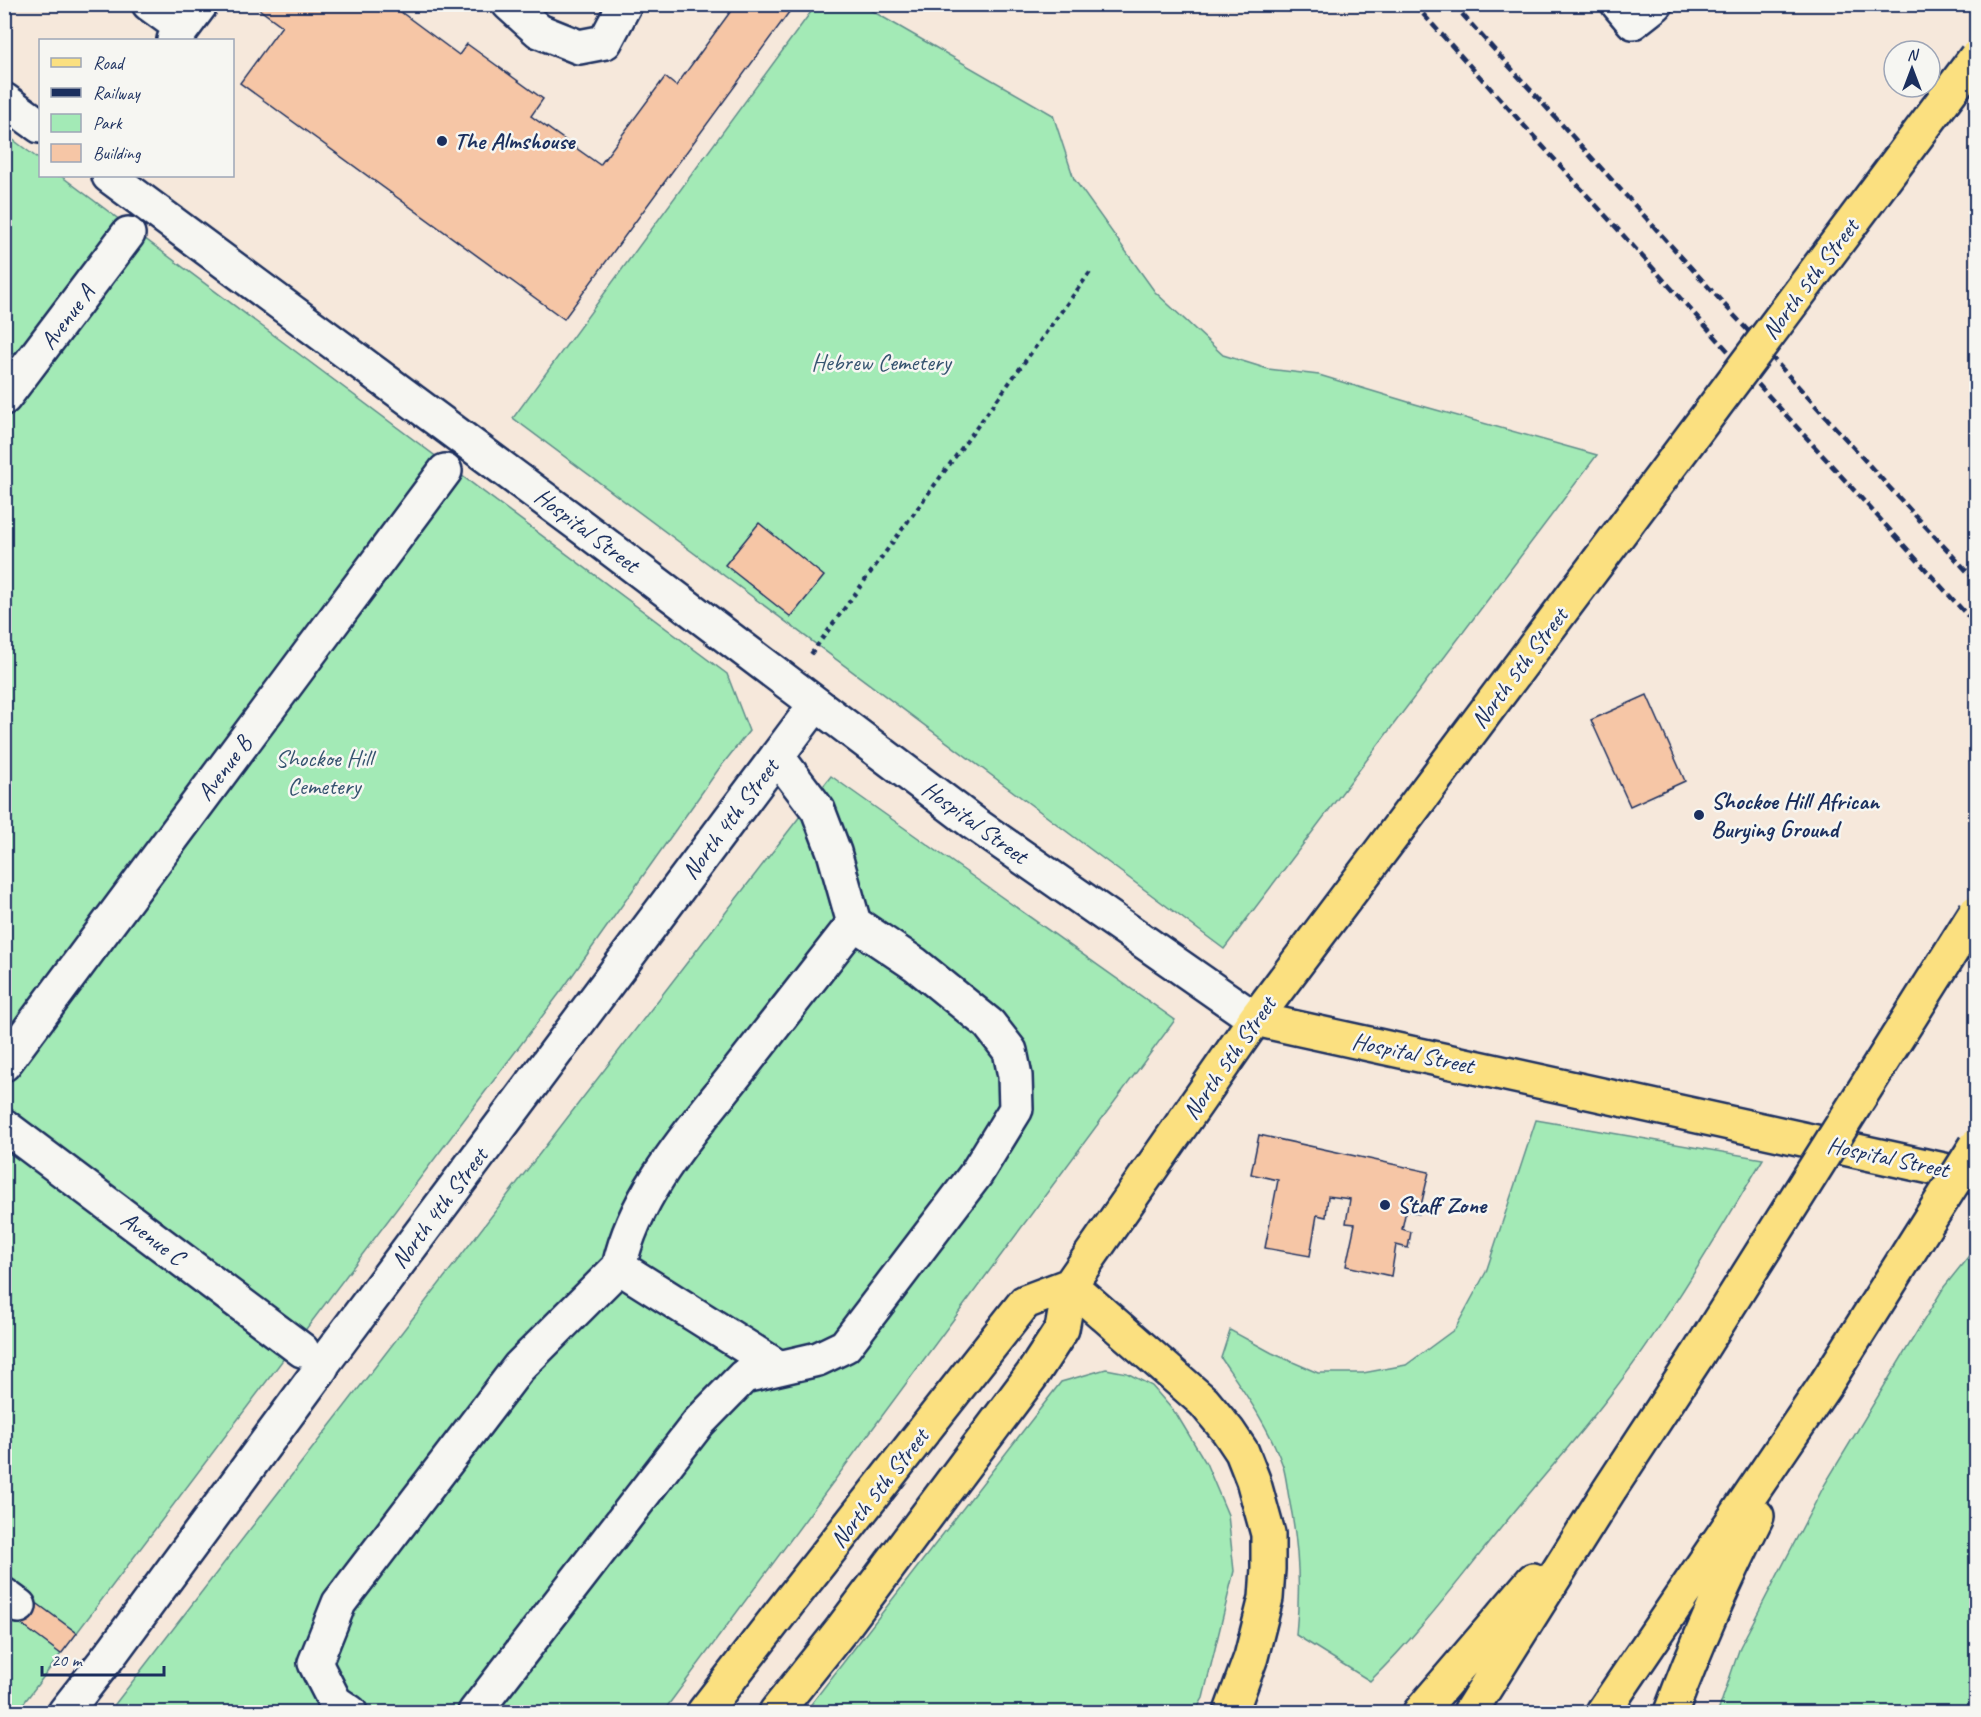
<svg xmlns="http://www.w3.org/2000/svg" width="1981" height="1717" font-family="Caveat,sans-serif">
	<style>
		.green { fill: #a3eab6; stroke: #5f8c8a; stroke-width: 1.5 }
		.building { fill: #f6c6a6; stroke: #1b2f5e; stroke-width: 1.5 }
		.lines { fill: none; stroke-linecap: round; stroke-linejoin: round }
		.minor-casing { stroke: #1b2f5e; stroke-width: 38 }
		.major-casing { stroke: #1b2f5e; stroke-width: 38 }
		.highway-casing { stroke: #1b2f5e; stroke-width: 38 }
		.path { stroke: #1b2f5e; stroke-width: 4; stroke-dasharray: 4.5 4.5; stroke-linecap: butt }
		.minor { stroke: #f6f6f2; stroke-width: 33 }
		.major { stroke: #fbe080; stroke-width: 33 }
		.highway { stroke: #fbe080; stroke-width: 33 }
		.rail { stroke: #1b2f5e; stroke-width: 4.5; stroke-dasharray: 9 4.5; stroke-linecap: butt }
		.major-bridge-casing { stroke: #1b2f5e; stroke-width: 38; stroke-linecap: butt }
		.highway-bridge-casing { stroke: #1b2f5e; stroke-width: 38; stroke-linecap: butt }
		.major-bridge { stroke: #fbe080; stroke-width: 33 }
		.highway-bridge { stroke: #fbe080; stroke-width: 33 }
		.poi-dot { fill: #1b2f5e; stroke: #f6f6f2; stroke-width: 2 }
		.labels { text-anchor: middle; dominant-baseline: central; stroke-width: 5; stroke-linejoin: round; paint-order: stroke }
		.poi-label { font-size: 24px; font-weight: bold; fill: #1b2f5e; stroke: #f6f6f2; text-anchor: start }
		.street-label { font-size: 24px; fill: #1b2f5e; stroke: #f6f6f2 }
		.park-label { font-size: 24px; fill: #365470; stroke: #f6f6f2 }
	</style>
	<rect width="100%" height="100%" fill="#f6e8db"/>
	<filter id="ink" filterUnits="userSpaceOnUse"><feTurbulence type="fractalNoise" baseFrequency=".0167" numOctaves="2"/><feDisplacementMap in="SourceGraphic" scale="12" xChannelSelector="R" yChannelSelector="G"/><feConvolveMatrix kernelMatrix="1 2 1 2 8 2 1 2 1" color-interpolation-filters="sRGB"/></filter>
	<g filter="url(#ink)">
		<path class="green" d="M860 4 1053 115 1074 179 1155 292 1223 355 1268 369 1319 375 1415 404 1597 455 1224 949 513 418 816 5Z
			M4 133 40 160V176H61L727 674 749 731 718 770 562 990 17 1712H4Z
			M831 776 1175 1020 663 1712H109Z
			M1536 1120 1763 1159C1714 1240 1666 1324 1607 1399 1573 1443 1535 1486 1500 1529 1458 1581 1418 1635 1370 1681L1296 1635C1301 1587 1299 1545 1289 1498 1287 1487 1286 1476 1283 1466 1269 1426 1244 1392 1221 1358L1230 1330 1272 1353 1318 1373H1363L1406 1365 1455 1329 1486 1272Z
			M1976 1247V1712H1718L1740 1647 1825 1484 1944 1287Z
			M1106 1369 1127 1373 1152 1386 1177 1415 1206 1463 1228 1515 1234 1571 1203 1698 1195 1712H805L1061 1382Z"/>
		<path class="building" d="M252 4H390L459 55 467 44 543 99 531 116 600 165 665 77 676 86 736 4H795L564 319 240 83 282 26Z
			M759 523 824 576 791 617 725 565Z
			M1647 695 1685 781 1630 806 1591 720Z
			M1259 1135 1429 1172 1419 1214 1406 1210 1402 1229 1411 1232 1408 1248 1396 1245 1391 1276 1346 1266 1355 1224 1346 1223 1350 1199 1328 1196 1326 1217 1317 1215 1310 1256 1265 1248 1278 1180 1251 1174Z
			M27 1596 77 1633 61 1654 10 1616Z"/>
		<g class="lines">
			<g class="minor-casing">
				<path id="minor" d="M149 4 182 28
					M509 4 539 31 579 47 605 42 625 4
					M1618 4 1633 22 1656 4
					M174 40 201 4
					M4 100 40 126
					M109 176 578 524 975 824 1255 1019
					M4 398 128 234
					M4 1064 445 471
					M4 1126 302 1350
					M619 1267 778 1367
					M4 1595 19 1606
					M65 1712 113 1651 322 1367V1365L816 704
					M350 1712 335 1702 315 1663 339 1603 519 1367 619 1267C635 1193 690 1132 736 1074 775 1024 814 974 854 923
					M475 1712 699 1422 744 1376 818 1359 845 1346 976 1174 1016 1109 1015 1076 1010 1051 989 1024 915 964 854 923 834 852 818 810 777 756"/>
			</g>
			<g class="major-casing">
				<path id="major" d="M1255 1019 1976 1177
					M704 1712 789 1602 1025 1302 1070 1285
					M776 1712 842 1629 1032 1375 1062 1329 1070 1285 1255 1019 1598 562"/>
			</g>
			<g class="highway-casing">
				<path id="highway" d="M1070 1285 1204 1402 1228 1431 1242 1452 1253 1480 1268 1534V1569L1266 1598 1251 1657 1231 1712
					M1420 1712 1533 1580
					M1470 1712 1608 1492 1697 1356
					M1603 1712 1827 1382
					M1671 1712C1696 1645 1725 1580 1757 1516"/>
			</g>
			<path class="path" d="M811 654 1091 271"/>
			<use href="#minor" class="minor"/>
			<use href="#major" class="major"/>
			<use href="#highway" class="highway"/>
			<path class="rail" d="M1414 4 1976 625
				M1453 4 1889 487 1976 581"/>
			<g class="major-bridge-casing">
				<path id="major-bridge" d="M1598 562 1976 57"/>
			</g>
			<g class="highway-bridge-casing">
				<path id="highway-bridge" d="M1697 1356 1976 912
					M1827 1382 1976 1146"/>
			</g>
			<use href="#major-bridge" class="major-bridge"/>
			<use href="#highway-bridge" class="highway-bridge"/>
		</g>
	</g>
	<g class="poi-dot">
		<circle cx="442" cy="141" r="6"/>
		<circle cx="1699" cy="815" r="6"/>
		<circle cx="1385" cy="1205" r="6"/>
	</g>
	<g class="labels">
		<g class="poi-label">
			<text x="454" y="141">The Almshouse</text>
			<text x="1711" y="801">Shockoe Hill African<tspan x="1711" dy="28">Burying Ground</tspan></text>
			<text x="1397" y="1205">Staff Zone</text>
		</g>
		<g class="street-label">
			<text transform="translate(1810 279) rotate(-53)">North 5th Street</text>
			<text transform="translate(67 317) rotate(-53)">Avenue A</text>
			<text transform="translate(587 530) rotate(37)">Hospital Street</text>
			<text transform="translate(1519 668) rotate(-53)">North 5th Street</text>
			<text transform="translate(224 768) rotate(-53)">Avenue B</text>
			<text transform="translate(730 819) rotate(-53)">North 4th Street</text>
			<text transform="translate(975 822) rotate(36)">Hospital Street</text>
			<text transform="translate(1413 1053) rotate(12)">Hospital Street</text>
			<text transform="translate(1229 1058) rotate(-55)">North 5th Street</text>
			<text transform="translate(1888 1157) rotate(12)">Hospital Street</text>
			<text transform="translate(439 1208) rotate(-53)">North 4th Street</text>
			<text transform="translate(153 1238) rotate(37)">Avenue C</text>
			<text transform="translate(879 1488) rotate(-52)">North 5th Street</text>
		</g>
		<g class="park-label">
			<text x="881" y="362">Hebrew Cemetery</text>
			<text x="324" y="758">Shockoe Hill<tspan x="324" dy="28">Cemetery</tspan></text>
		</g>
	</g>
	<rect width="1981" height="1717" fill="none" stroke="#f6f6f2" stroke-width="24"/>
	<rect x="12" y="12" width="1957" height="1693" fill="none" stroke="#1b2f5e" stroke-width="2" filter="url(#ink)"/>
	<rect x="39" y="39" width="195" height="138" fill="#f6f6f2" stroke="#9ea6b7" stroke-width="1.5"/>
	<rect x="51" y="58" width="30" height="9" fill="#fbe080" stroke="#9ea6b7" stroke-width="1.5"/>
	<text x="93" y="69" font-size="18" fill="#1b2f5e">Road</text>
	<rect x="51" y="88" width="30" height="9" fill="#1b2f5e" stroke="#9ea6b7" stroke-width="1.5"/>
	<text x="93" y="99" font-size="18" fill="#1b2f5e">Railway</text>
	<rect x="51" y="114" width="30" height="18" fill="#a3eab6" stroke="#9ea6b7" stroke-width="1.5"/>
	<text x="93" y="129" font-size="18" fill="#1b2f5e">Park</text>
	<rect x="51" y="144" width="30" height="18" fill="#f6c6a6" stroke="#9ea6b7" stroke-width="1.5"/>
	<text x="93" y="159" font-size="18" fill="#1b2f5e">Building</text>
	<g transform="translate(1912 69)"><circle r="28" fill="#f6f6f2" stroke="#9ea6b7" stroke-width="1.5"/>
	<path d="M0-4.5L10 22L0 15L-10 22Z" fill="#1b2f5e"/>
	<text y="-9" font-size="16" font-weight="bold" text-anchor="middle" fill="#1b2f5e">N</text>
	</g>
	<path d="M42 1666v9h122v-9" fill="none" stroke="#1b2f5e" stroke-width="3"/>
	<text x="51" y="1666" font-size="18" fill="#1b2f5e" stroke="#f6f6f2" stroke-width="4.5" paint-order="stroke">20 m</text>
</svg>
